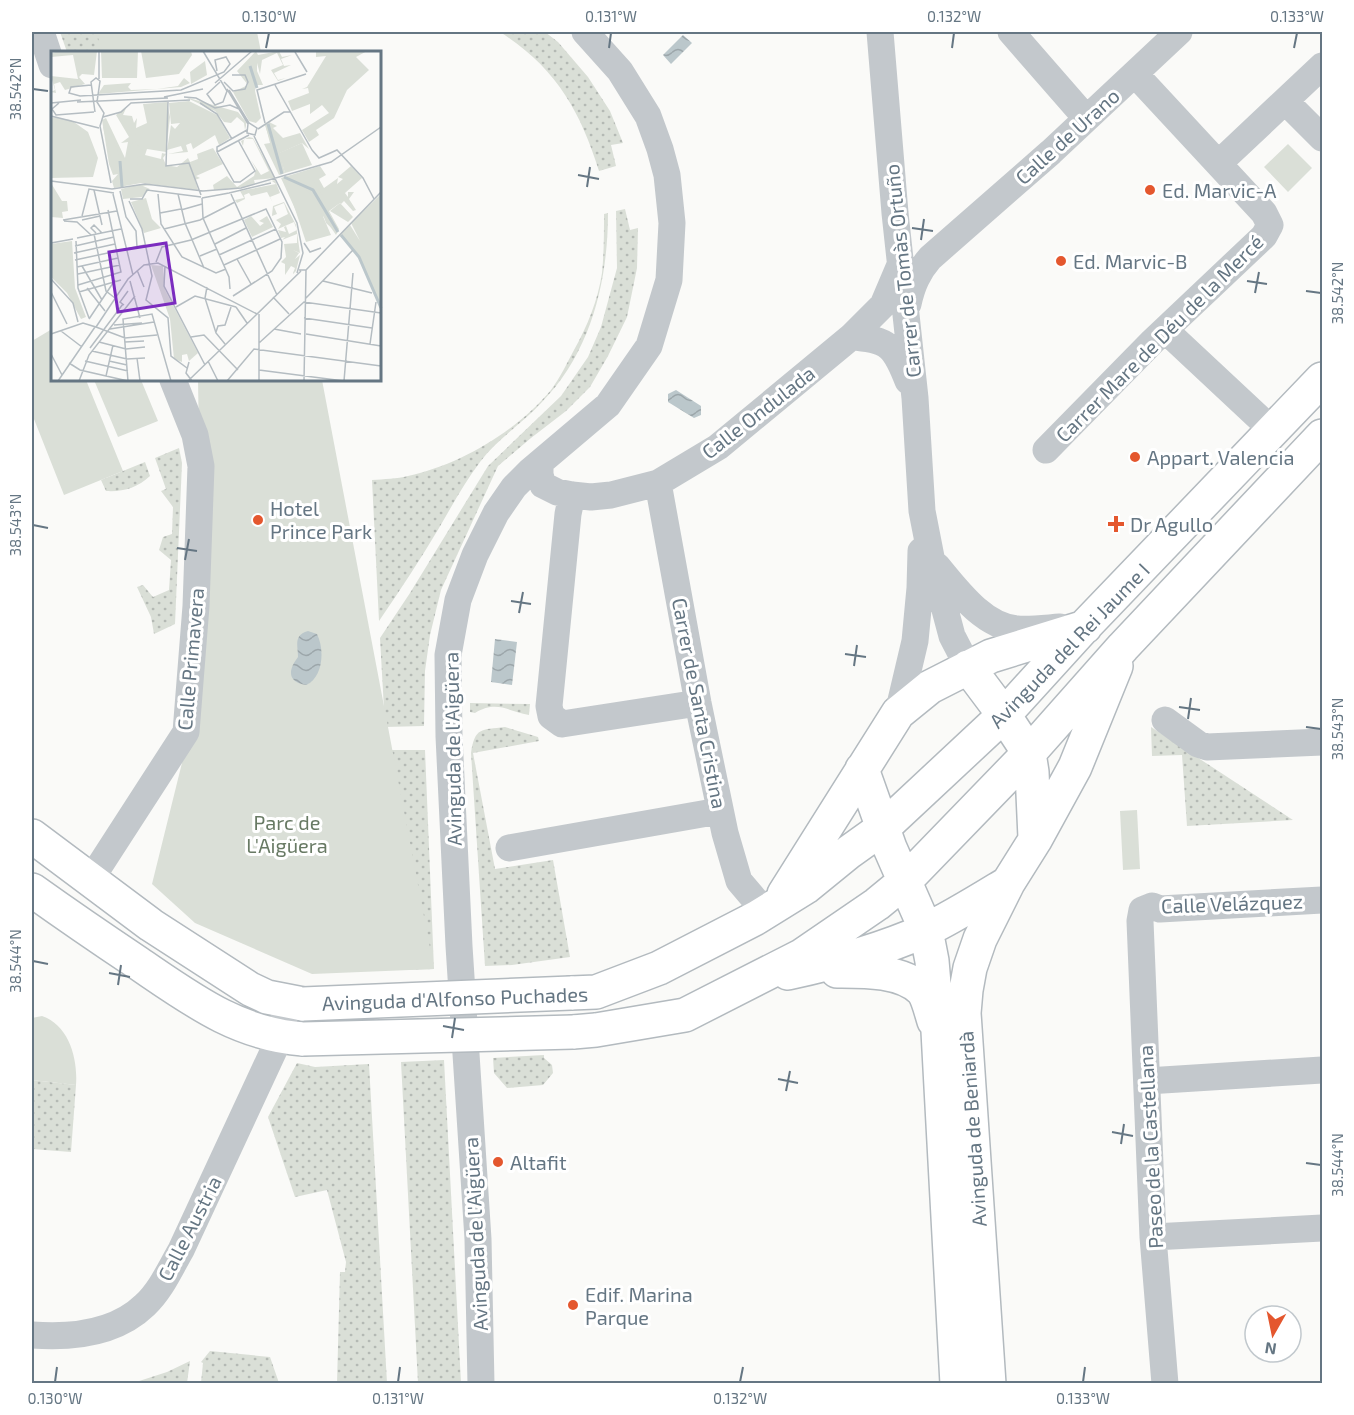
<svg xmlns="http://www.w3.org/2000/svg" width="1354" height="1415" font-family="'Exo 2',sans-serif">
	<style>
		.grass { fill: url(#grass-dots) }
		.park { fill: #dadfd7 }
		.water { fill: url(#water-waves) }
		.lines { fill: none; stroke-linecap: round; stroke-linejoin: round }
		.secondary-casing { stroke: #b3babf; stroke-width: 36 }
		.minor { stroke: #c3c8cc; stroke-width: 27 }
		.secondary { stroke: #fff; stroke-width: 33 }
		.secondary-bridge-casing { stroke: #b3babf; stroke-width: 36; stroke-linecap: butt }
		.secondary-bridge { stroke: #fff; stroke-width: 33 }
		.ticks { fill: none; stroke: #657683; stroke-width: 2 }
		.poi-dot { fill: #e4572e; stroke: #fff; stroke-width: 2 }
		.labels { text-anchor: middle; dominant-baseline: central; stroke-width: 6; stroke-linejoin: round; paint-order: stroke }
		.street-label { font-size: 20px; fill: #657683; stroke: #fff }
		.poi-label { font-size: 20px; fill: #657683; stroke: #fff; text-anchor: start }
		.park-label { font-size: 20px; fill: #687a64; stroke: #fff }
		.inset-river { fill: none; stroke: #bbc7cb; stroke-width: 3 }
		.inset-road { fill: none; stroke: #b5bdc2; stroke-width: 1.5 }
		.view { fill: #7b2cbf; fill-opacity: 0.15; stroke: #7b2cbf; stroke-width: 3 }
		.inset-edge { fill: none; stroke: #657683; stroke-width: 3 }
		.neatline { fill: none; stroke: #657683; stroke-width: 2 }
		.ticks-label { font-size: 15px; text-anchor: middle; fill: #657683 }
	</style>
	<defs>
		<pattern id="grass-dots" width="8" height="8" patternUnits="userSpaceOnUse" patternTransform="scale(1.5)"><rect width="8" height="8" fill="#dadfd7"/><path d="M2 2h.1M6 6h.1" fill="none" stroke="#b4b9b4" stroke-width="1.8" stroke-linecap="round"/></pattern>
		<pattern id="water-waves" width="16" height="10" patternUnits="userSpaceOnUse" patternTransform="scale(1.5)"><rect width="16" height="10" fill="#bbc7cb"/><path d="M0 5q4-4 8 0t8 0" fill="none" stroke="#9ca6aa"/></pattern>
	</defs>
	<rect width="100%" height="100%" fill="#fafaf8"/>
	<path class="grass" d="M60 32H212L176 52H67Z
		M500 32H545L558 42 588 77 610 111 623 143 611 145 616 166 599 171C580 110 555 67 500 32Z
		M625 209 630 230 638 228 637 268 627 317 608 356 590 387 566 411 531 438 498 466 441 590 430 635 425 671 424 726 385 727 380 638 410 593 488 466 561 396 588 357 601 327 617 268 616 211Z
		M608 213C608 281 591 352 542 402 523 423 497 439 480 462 464 483 452 506 439 528 420 560 400 590 379 621L372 480C384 479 397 479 408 476 460 465 517 431 551 390 560 378 567 363 574 350 587 327 598 300 602 273 604 253 604 234 604 214Z
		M179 448 182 463 175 624 154 634 151 617 137 587 143 585 153 597 169 590 171 560 159 550 163 537 172 534 173 507 161 491 166 489 155 458Z
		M145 462 150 476C137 488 123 492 106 491L101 480Z
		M470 703 530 704 529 715C507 711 497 700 475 713L470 712Z
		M505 727 538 737 539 741 473 753 495 869 553 860 570 957 512 965 485 966 471 753C475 727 481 730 505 727Z
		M1151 727 1293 820 1187 826 1182 755 1152 756Z
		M385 750H425L434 969 397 970Z
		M544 1055V1058L552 1065 553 1073 543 1085 507 1088 494 1073 493 1058Z
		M444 1060 461 1383H418L401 1062Z
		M297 1063 315 1067 369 1064 387 1383H337L340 1272H345L346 1262 327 1190 295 1197 268 1117Z
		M32 1080 76 1085 71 1152 32 1149Z
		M210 1351 270 1357 279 1383H201L203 1363 201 1362Z
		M190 1361 187 1383H133L167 1372Z"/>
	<path class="park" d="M96 32H257L261 52H103Z
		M1288 144 1312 168 1288 192 1264 167Z
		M52 329V380H86L123 471 64 495 32 414V341Z
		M94 380H141L158 421 118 437Z
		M198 380H322L434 969 312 974 195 923 152 884 203 678Z
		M1137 810 1140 869 1123 870 1120 811Z
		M42 1016C69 1025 78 1059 76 1085L32 1080V1018Z"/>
	<path class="water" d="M683 35 692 43 671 64 663 55Z
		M676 390 701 406V415L694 418 668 402V394Z
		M308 631 317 634C325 650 323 678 306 685 287 682 288 670 298 657 298 646 293 635 308 631Z
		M495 639 517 642 512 685 491 682Z"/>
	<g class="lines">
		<g class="secondary-casing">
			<path id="secondary" d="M968 667 1004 715 1029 753 1032 772 1035 838
				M862 769 890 848 926 930 932 961 938 1031 957 1384
				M32 836 151 925 250 989 267 997 303 1004
				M32 890C67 915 102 939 138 963 191 999 237 1034 303 1039
				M784 894 898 713 930 687 991 656 1085 627
				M837 971C863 971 901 970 922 990 928 997 931 1012 934 1021
				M788 973C834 963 881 950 924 931 953 917 980 900 1008 883
				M571 993 596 992 659 968 756 918 806 887 849 852 884 827 1004 715 1085 626 1322 379
				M573 1032 596 1030 685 1015 801 956 877 904 905 881 1029 753 1123 647 1322 436
				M989 1384 964 1013 966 990 970 968 980 939 1008 883 1035 840 1075 767 1116 666"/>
		</g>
		<path class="minor" d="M41 32 52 65
			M880 32 895 213 915 398 922 511 931 557 952 636 968 667
			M1011 32 1086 118
			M1286 102 1322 138
			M1219 163 1322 66
			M908 304C912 285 918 272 930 258L1051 152 1179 32
			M1165 330 1273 431
			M851 337C889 339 895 347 908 381
			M1046 450 1153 341 1264 236 1270 225 1264 213 1135 74
			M540 463V475L543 485 557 492 572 495 591 497 611 495 658 483 718 447 851 337 883 305 900 265
			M658 483 698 703 725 833 739 881 756 901 768 911
			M572 495 568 514 549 706 551 716 562 724 698 703
			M937 566C957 590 983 626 1017 629 1031 630 1046 628 1060 627
			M898 713 915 641 920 588 921 551
			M1165 720 1198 744 1207 747 1322 742
			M509 848 719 811
			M91 879 186 732 196 606 201 466 195 435 173 380
			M1147 1081 1322 1070
			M1153 1237 1322 1228
			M32 1335C72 1338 115 1334 145 1305 161 1290 170 1269 181 1250L280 1037 287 1003
			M481 1384 478 1239 459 946 449 736 448 655 458 600 475 555 496 513 514 487 530 471 608 405 649 346 669 280 672 223 667 175 660 149 648 116 620 71 585 32
			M1165 1384 1153 1237 1140 921 1142 910 1152 906 1160 909 1322 900"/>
		<use href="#secondary" class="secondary"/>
		<g class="secondary-bridge-casing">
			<path id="secondary-bridge" d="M303 1004 571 993
				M303 1039 573 1032"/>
		</g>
		<use href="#secondary-bridge" class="secondary-bridge"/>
	</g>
	<path class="ticks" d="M266 48 269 33M609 48 611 33M952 48 954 33M1294 48 1297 33M33 89 48 91M578 175 599 179M587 187 590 167M912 228 933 231M921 240 924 219M1247 281 1267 284M1306 291 1321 293M1255 293 1259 272M33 525 48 528M177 548 197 551M185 560 189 539M511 601 531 604M519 613 523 592M845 654 866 657M854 666 857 645M1179 707 1200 710M1188 719 1191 698M1306 727 1321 729M33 961 48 964M109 973 130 977M118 985 121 965M443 1026 464 1030M452 1038 455 1018M778 1079 798 1083M786 1091 790 1071M1112 1132 1133 1136M1121 1144 1124 1124M1306 1163 1321 1165M55 1382 57 1367M398 1382 400 1367M740 1382 743 1367M1083 1382 1085 1367"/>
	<g class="poi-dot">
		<circle cx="1150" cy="190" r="6"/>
		<circle cx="1061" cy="261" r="6"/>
		<circle cx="1135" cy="457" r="6"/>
		<circle cx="258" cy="520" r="6"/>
		<path d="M1113 515h6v6h6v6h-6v6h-6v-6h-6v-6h6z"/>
		<circle cx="498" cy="1162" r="6"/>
		<circle cx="573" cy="1305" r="6"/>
	</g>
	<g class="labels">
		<g class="street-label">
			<text transform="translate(1067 136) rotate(-42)">Calle de Urano</text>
			<text transform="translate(902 271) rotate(-96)">Carrer de Tomàs Ortuño</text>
			<text transform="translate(1159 338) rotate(-45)">Carrer Mare de Déu de la Mercé</text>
			<text transform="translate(758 412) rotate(-38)">Calle Ondulada</text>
			<text transform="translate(1069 645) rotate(-46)">Avinguda del Rei Jaume I</text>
			<text transform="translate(190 659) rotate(-85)">Calle Primavera</text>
			<text transform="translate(700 703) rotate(79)">Carrer de Santa Cristina</text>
			<text transform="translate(452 749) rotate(-91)">Avinguda de l'Aigüera</text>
			<text transform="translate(1232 903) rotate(-2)">Calle Velázquez</text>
			<text transform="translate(455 998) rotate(-2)">Avinguda d'Alfonso Puchades</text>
			<text transform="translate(972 1129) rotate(-94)">Avinguda de Beniardà</text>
			<text transform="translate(1150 1147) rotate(-93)">Paseo de la Castellana</text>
			<text transform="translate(189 1228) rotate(-63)">Calle Austria</text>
			<text transform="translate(475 1234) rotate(-93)">Avinguda de l'Aigüera</text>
		</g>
		<g class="poi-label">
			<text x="1162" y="190">Ed. Marvic-A</text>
			<text x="1073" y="261">Ed. Marvic-B</text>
			<text x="1147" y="457">Appart. Valencia</text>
			<text x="270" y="508">Hotel<tspan x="270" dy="23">Prince Park</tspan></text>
			<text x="1130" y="524">Dr Agullo</text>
			<text x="510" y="1162">Altafit</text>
			<text x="585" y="1294">Edif. Marina<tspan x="585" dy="23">Parque</tspan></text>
		</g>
		<g class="park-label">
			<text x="287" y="822">Parc de<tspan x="287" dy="23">L'Aigüera</tspan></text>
		</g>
	</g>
	<g transform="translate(51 51)">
		<rect width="330" height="330" fill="#fafaf8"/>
		<path d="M9 0H46L43 24 31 23 28 26 34 33 14 39 9 31 3 33 5 42 0 41 4 39 0 25 27 28 22 4 0 6V2ZM50 0H87L86 27H51ZM90 0H140L141 4 128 23 95 27ZM205 0 207 4 228 0 231 6 241 4 230 8 233 15 240 14 223 22 227 29 235 27 227 30 220 19 232 14 226 2 211 9 209 23 206 12V20L212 34H205L204 40 210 67 205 72 198 70 182 41 197 34 186 20ZM265 0H316L305 6 318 19 296 39 283 67 265 79 268 84 258 91 251 79 278 62 271 54 259 63V53L241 60 237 50 258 42 257 37 251 38 256 36 275 5 265 6ZM154 10 156 24 140 33 139 21ZM133 27 139 32 130 36 47 43 53 34 80 32 77 36 80 39 106 38 127 35ZM134 46 187 61 195 71V75L194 79 193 72 186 66 180 72 173 71 164 60ZM138 50 166 64 179 87 168 94 164 84 142 98 140 92 135 94 137 101 117 103 132 100 130 95 116 99 120 74 124 78 129 72 120 73 118 52ZM116 51 119 66 115 101 96 98 94 104 110 108 111 102 115 103 112 107 115 114 126 116 137 107 139 111 147 108 146 103 162 97 172 113 145 125 149 127 144 129 147 139 90 132 63 137 61 130 67 123 62 124 58 113 51 69 55 67 74 107 77 91 70 92 78 86 65 64 76 55 72 64 81 65 83 72 86 67 85 77 96 72 92 53ZM218 71 226 75 222 77 232 87 249 82 258 98 251 92 229 102 234 122 228 124 213 93 219 92 214 73 224 91ZM198 86 202 87 224 127 203 129 204 133 197 135 187 137 163 139 162 134 176 125 186 136 203 125 205 118 200 109 210 124 218 120 202 88H193L192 95 190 90ZM269 115 275 124 268 128 273 137 287 127 286 133 292 128 287 126 300 115 311 127 294 142 297 146V141H303L298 148 305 159 302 160 293 150 290 153 294 157 289 152 278 160 288 178 285 184 272 165 250 171 230 127ZM224 129 229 142 219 146 222 152 216 141 200 145 198 142 193 144 194 148 186 152 184 149 193 147 189 140 225 133 221 130 196 136ZM86 134H102L92 135 99 138 91 146 72 148 70 138ZM330 143 329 190 330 256 307 204 288 184 299 174 309 190 300 172ZM233 151 245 174 249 202 242 199 248 202 244 208 249 204 245 220 242 223V222L244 217 240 215 234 224V213L230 211 235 206 233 193 246 192V183L231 189 234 186 230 187 227 179 235 181 233 176 235 175 238 183 246 179 243 171 227 178 230 173 225 169 237 163 233 152 223 156 226 163 221 165V164L222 155ZM200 165 209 175 213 172 208 170 216 165 222 176 201 186 193 169Z" fill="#dadfd7"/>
		<path d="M68 65 84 82 85 92 93 101 92 106 86 105 87 115 114 117 111 132 83 131 66 136 64 132 71 124 68 114 61 112 52 76 58 78 69 106 74 109 82 90ZM0 66 20 69 37 81 47 107 42 126 0 127ZM219 71 228 100 230 124 214 74ZM164 105 169 113 152 121 149 114 143 112 154 108 157 112ZM248 124 261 128 272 145 286 182 275 172 267 148 251 133 232 127Z" fill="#dadfd7"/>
		<path d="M251 92 261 114 234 122 228 102ZM235 131 250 134 265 149 280 184 255 191ZM0 132 11 150H16L17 160 11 161 12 167 0 166ZM95 147 101 168 110 177 93 182 80 151ZM289 152 302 166 297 171 279 160ZM21 190 24 237 35 266 30 268 16 242 0 226V193ZM100 214 112 215 114 239 147 302 138 310 136 303 131 304V311L123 308 119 268Z" fill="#dadfd7"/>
		<path class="inset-river" d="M199 15 206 37M217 73 231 123M69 110 71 136M233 126 262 139 287 181M290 184 308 206 330 257"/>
		<path class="inset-road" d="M152 0 176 40 172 51 164 54 156 43 169 31M244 1 256 21M48 28V0M173 31 182 40 194 38 197 31 194 24H181M164 32 201 0M40 34 20 36 18 42 29 45 130 39 173 21 179 13 175 6 164 9 166 20M224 34 261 99M176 38 197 73 196 82 204 84 206 77 198 72 178 39M113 46 152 38M133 46 145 47 164 57 179 54 188 58M117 50 115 115 138 112 150 144M26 51 117 47M0 52 30 49M8 52 1 58 5 64 43 61M149 52 166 63 181 88M44 61 40 31 45 27 49 30 46 51 53 62 49 75 60 132M0 65 48 77M52 66 70 61 80 52 139 49M214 72 206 39 255 23M207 78 233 61H240M203 85 246 172 252 202 246 222M261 99 268 107 286 99 312 127 323 148M166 101 183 131H189L204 120 187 89M166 101V96L196 79M166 101 198 84M0 130 61 138 94 133 152 140 190 137 280 111 330 76M43 139 51 174M69 140 75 166 85 180 86 196M178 142 220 132M62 143 82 224M107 143 110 173 131 206 165 222 175 218M127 143 134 172 153 217M180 143 226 244M151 147 152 167 178 226 179 238M151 147 178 142M79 148H91L96 139 150 146M78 150 91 178 101 225 95 249 117 267 120 305 136 317M130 159 151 153M109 162 130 158M31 165 38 138 63 142M12 169 66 160M31 169 49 165M13 170 26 171 40 184M113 178 149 169 184 151M45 182 40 177 43 174 51 182M43 183 55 240 64 247M26 187 70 178M25 190 27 237 38 267M0 192 22 188M253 192 259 201 270 197M164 193 195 177M24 195 63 186M23 202 64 193M168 204 225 178M149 205 166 198M186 208 200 233M24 209 94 194M105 211 111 196 140 189 215 158 231 191 230 207 221 220 182 245M173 214 229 188M31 215 51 249M114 215 113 235 154 314M26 216 67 207M86 219 93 236M248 219H255L330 141M27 223 69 214M0 228 22 252 27 271M79 230 89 267M272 230 321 242M27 234 70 221 57 159M156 236 154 247 165 282 174 293M36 237 54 260M0 241 16 273M28 241 70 229M222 246 238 263M254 248 302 199M73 254 69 251 77 240M125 256 144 245 185 256M185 256 196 272M208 263V330M253 267 321 277M38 268 64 229M63 274 91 272M45 276 74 287 106 284M59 278 103 271M223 278 250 283M10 280 31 296M165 281 167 275 174 274 180 256M0 283 32 272 45 276 77 228 93 214 107 212 206 263 250 220M255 283 330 295M140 286 153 284 187 319M48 291 75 298 94 296M74 291 93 290M208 292 253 251 330 262M319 293 325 251M39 297 72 253M41 300 76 308 94 307M0 303 11 324M86 307 89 330M34 310 77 320M58 310 76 314M157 310 167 330M138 311 135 322 141 330M18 312 29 319 77 330 72 268 101 263 120 330M208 319 293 330M55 325 62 294M7 330 44 276M28 330 38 304 84 245M137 330 206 263M176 330 203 298 330 315M253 330 255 219M293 330 302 222"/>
		<path class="view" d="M115 192 124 252 67 261 58 201Z"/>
		<rect width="330" height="330" class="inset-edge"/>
	</g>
	<rect width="1354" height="1415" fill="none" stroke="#ffffff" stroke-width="66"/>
	<g transform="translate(1273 1334) rotate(189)"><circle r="28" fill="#ffffff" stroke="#c1c8cd" stroke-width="1.5"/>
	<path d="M0-4.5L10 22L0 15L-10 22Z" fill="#e4572e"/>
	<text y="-9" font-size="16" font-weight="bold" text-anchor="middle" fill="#657683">N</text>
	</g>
	<rect x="33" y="33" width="1288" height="1349" class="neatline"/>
	<g class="ticks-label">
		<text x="269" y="22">0.130°W</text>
		<text x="611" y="22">0.131°W</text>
		<text x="954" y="22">0.132°W</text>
		<text x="1297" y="22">0.133°W</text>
		<text transform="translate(16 89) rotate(-90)" y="5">38.542°N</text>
		<text transform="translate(1338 293) rotate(-90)" y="5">38.542°N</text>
		<text transform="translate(16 525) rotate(-90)" y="5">38.543°N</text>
		<text transform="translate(1338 729) rotate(-90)" y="5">38.543°N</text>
		<text transform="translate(16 961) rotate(-90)" y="5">38.544°N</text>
		<text transform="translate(1338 1165) rotate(-90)" y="5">38.544°N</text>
		<text x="55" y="1404">0.130°W</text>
		<text x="398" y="1404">0.131°W</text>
		<text x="740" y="1404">0.132°W</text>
		<text x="1083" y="1404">0.133°W</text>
	</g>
</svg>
